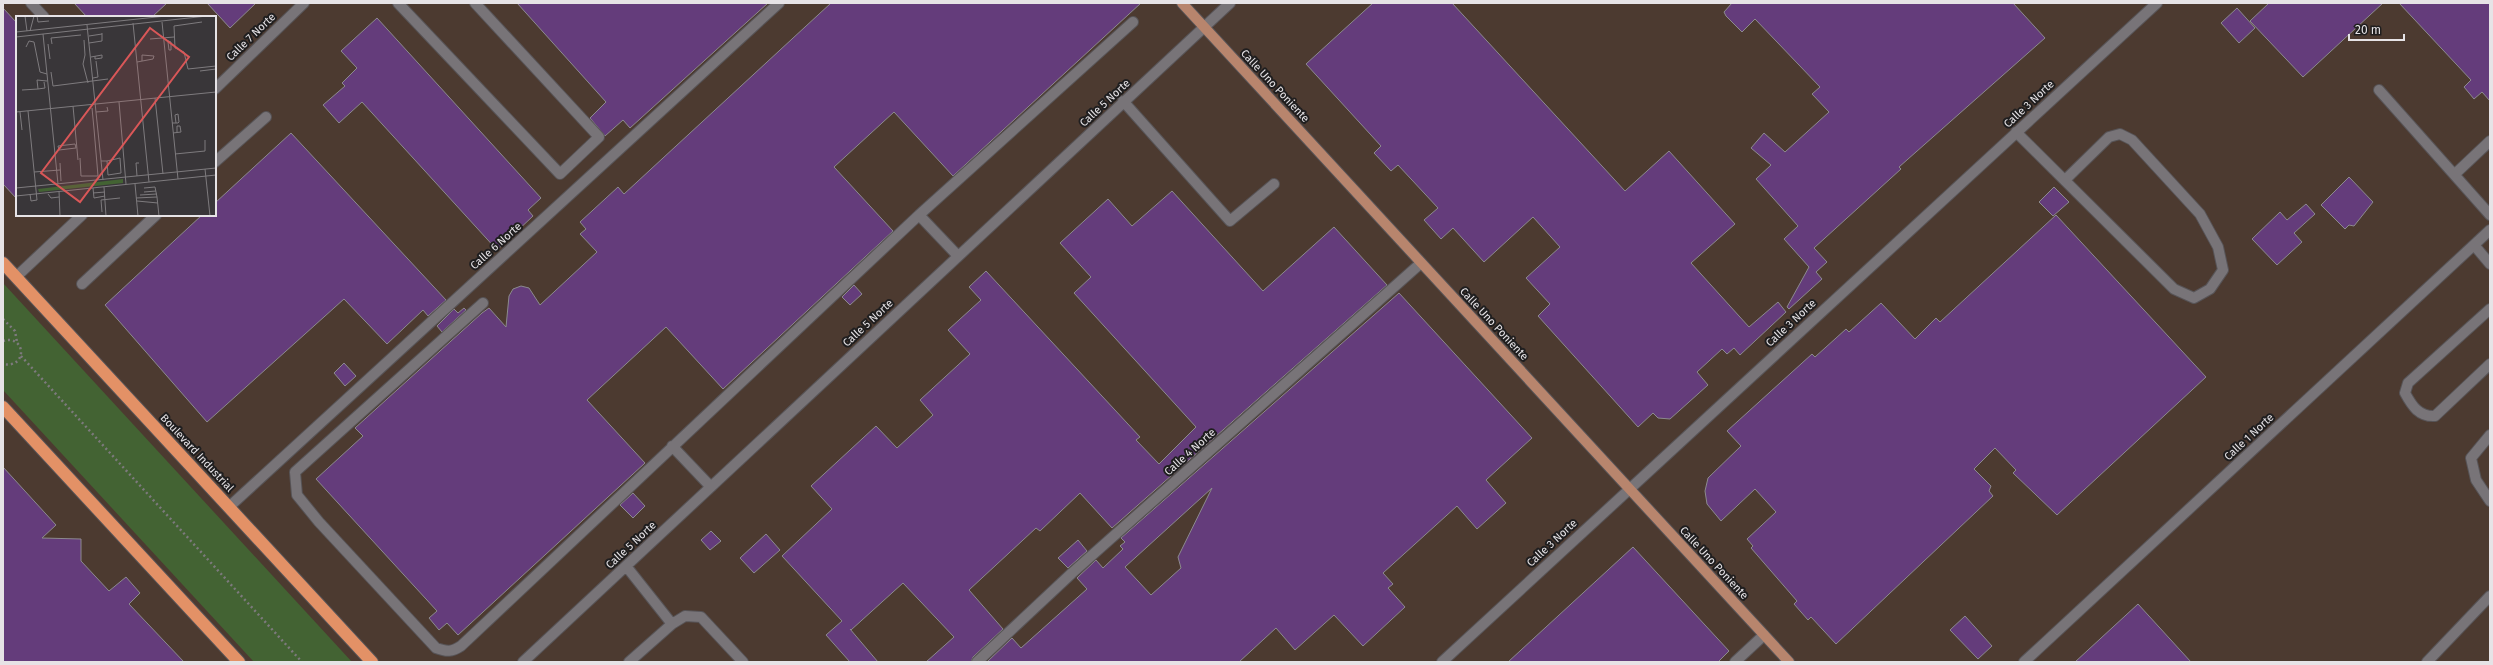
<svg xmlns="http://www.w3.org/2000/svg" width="2493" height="665" font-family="'Fira Sans',sans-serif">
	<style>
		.industrial { fill: #4c3a30; fill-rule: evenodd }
		.green { fill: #436333 }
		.building { fill: #643c7b; stroke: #8c8a8e; fill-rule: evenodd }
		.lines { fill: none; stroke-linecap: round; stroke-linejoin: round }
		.minor-casing { stroke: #575457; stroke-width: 12 }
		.major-casing { stroke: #575457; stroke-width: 12 }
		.highway-casing { stroke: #575457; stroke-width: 14 }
		.path { stroke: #7d7a7d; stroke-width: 2.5; stroke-dasharray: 2 3; stroke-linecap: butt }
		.minor { stroke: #787478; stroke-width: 10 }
		.major { stroke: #b8856d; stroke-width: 10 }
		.highway { stroke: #e39166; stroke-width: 12 }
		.labels { text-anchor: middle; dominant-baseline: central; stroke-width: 4; stroke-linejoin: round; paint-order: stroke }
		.street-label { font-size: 11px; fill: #e6e3e6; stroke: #1f1e1f }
		.inset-road { fill: none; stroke: #7e7b7e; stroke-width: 1 }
		.view { fill: #da5758; fill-opacity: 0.15; stroke: #da5758; stroke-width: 2 }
		.inset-edge { fill: none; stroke: #e6e3e6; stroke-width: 2 }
	</style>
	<rect width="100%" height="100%" fill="#393639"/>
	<path class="industrial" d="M3 3H2490V662H3ZM17 17H215V215H17Z"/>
	<path class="green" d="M3 283 352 662H254L3 390Z"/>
	<path class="building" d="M74 3H167L152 17H87Z
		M207 3H256L230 28Z
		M517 3H768L630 128 623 120 605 136 590 118 606 102Z
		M831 3H1141L953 176 894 112 834 167 893 231 723 389 666 327 587 400 645 463 458 635 447 623 439 630 429 618 437 611 316 479 363 436 355 428 482 313 489 308 506 327 509 296 513 289 521 286 529 288 540 305 597 252 580 234 586 229 580 222 618 187 624 194Z
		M1373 3H1452L1625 191 1669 151 1735 224 1691 263 1749 327 1778 302 1786 312 1740 355 1734 348 1727 354 1722 349 1697 372 1708 385 1670 419 1658 418 1653 413 1638 427 1538 316 1550 304 1526 278 1560 247 1533 217 1484 262 1453 228 1441 239 1424 220 1438 208 1398 165 1391 171 1374 153 1381 146 1306 64Z
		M1732 3H2013L2045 38 1899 167 1901 169 1814 248 1827 262 1816 272 1822 279 1789 309 1787 307 1809 267 1784 239 1798 226 1756 179 1771 165 1751 148 1764 133 1785 152 1829 112 1812 94 1820 87 1755 19 1742 32 1726 16 1724 12Z
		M2269 3H2383L2303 77 2250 21Z
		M2399 3H2490V101L2482 92 2474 99 2464 87 2471 80Z
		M3 8 17 23V199L3 184Z
		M2237 8 2255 28 2239 43 2221 23Z
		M377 18 541 198 528 210 533 216 497 250 362 102 339 123 323 105 345 86 342 83 357 68 341 51Z
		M291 133 446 300 428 316 423 310 387 344 344 299 207 422 105 305 202 215H215V203Z
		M2349 177 2373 202 2354 226 2349 225 2345 229 2321 205Z
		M2054 187 2069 202 2053 216 2039 202Z
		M1172 191 1263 291 1334 227 1387 285 1112 528 1080 493 1040 531 1036 528 969 590 1003 629 973 657 971 662H926L954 637 903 583 851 630 850 629 878 662H850L826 635 842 621 782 556 832 509 811 486 876 426 897 448 933 415 920 400 970 354 948 330 981 300 969 287 986 271 1140 437 1136 440 1159 464 1196 427 1074 293 1091 277 1060 243 1108 199 1132 226Z
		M2306 204 2315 214 2294 233 2302 242 2277 265 2252 239 2280 212 2287 220Z
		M2056 215 2206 377 2057 515 2013 473 2016 470 1995 448 1974 469 1991 486 1989 491 1993 496 1836 644 1811 617 1808 620 1794 604 1797 601 1751 548 1753 546 1747 539 1776 512 1755 489 1721 521 1707 504 1705 491 1708 478 1741 446 1727 431 1812 354 1815 357 1846 329 1849 332 1881 303 1915 339 1936 318 1940 322Z
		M854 285 862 294 850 305 842 297Z
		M1399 293 1532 438 1486 480 1506 503 1477 529 1457 506 1383 573 1393 584 1388 588 1405 607 1363 646 1334 615 1295 650 1276 628 1239 662H987L1012 638 1021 648 1087 589 1077 578 1096 560 1103 568 1123 549 1120 546 1125 542 1121 538ZM1212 488 1178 557 1181 568 1151 595 1125 567Z
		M464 308 466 310 442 332 437 326 454 309 458 313Z
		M344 363 356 376 345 386 334 373Z
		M3 467 56 525 42 538 81 539V561L109 591 126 577 140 593 129 604 184 662H3Z
		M633 493 645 506 633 518 620 505Z
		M711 531 721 541 710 550 701 540Z
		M766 534 780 550 754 573 740 558Z
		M1078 540 1087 551 1068 568 1058 558Z
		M1633 547 1729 651 1718 662H1508Z
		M2138 604 2191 662H2075Z
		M1965 616 1992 646 1978 659 1950 630Z"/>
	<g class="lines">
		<g class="minor-casing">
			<path id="minor" d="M31 3 44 17
				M398 3 560 174 599 137 475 3
				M215 89 304 3
				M2379 90 2490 215
				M1123 101 1230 221 1274 184
				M2016 132 2174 289 2194 298 2210 289 2223 270 2218 247 2200 214 2132 140 2120 134 2109 137 2065 180
				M215 162 266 117
				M2455 174 2490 141
				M2474 245 2490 264
				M958 256 919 215 1133 22
				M16 277 82 215
				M82 284 156 215
				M483 303 295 472 297 495 319 522 436 648C447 652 452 652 461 646L919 215
				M2490 309 2408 383 2405 393C2412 406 2419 417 2435 416L2490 364
				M2490 435 2471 458 2476 480 2490 501
				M672 446 711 487
				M229 507 779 3
				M626 566 672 624 629 662
				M672 624 685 616 701 617 743 662
				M523 662 1230 3
				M977 662 1072 573 1421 263
				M1442 662 2157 3
				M1735 662 1764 635
				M2024 662 2490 230
				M2427 662 2490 596"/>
		</g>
		<g class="major-casing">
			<path id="major" d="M1182 3 1789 662"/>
		</g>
		<g class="highway-casing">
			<path id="highway" d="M3 263 372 662
				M3 407 239 662"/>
		</g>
		<path class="path" d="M3 319 15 331 17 342
			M3 341C26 334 28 369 3 364
			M21 356 302 662"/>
		<use href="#minor" class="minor"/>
		<use href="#major" class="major"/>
		<use href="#highway" class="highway"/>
	</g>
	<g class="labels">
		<g class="street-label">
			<text transform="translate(251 37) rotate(-44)">Calle 7 Norte</text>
			<text transform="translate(1275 86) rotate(47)">Calle Uno Poniente</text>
			<text transform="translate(1105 103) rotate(-43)">Calle 5 Norte</text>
			<text transform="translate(2029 104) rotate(-43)">Calle 3 Norte</text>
			<text transform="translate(496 246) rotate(-42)">Calle 6 Norte</text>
			<text transform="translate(868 323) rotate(-43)">Calle 5 Norte</text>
			<text transform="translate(1791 323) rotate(-43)">Calle 3 Norte</text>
			<text transform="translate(1494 324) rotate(47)">Calle Uno Poniente</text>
			<text transform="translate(2249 437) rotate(-43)">Calle 1 Norte</text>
			<text transform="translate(1190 452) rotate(-42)">Calle 4 Norte</text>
			<text transform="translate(197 453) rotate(47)">Boulevard Industrial</text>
			<text transform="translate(1552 543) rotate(-43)">Calle 3 Norte</text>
			<text transform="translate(631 545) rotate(-43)">Calle 5 Norte</text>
			<text transform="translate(1714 563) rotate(47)">Calle Uno Poniente</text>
		</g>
	</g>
	<g transform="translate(16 16)">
		<rect width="200" height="200" fill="#393639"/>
		<path d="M107 163V167L23 176 22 173Z" fill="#436333"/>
		<path class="inset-road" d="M9 0 11 15M21 0 22 6 33 5M146 6 162 163M186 6 158 10 159 32 168 36 172 53 200 50M117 7 133 166M71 9 87 164M14 15 18 0M0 16 150 0M27 18 42 168M73 20 86 18M0 21 191 0M134 23 158 21M68 24 69 39 67 48 72 67M150 24 155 26V34H153L152 26M73 27 86 25V17M32 28 34 43M36 28 35 22 65 19M10 31 13 25 18 26 24 56 31 58M75 41 86 39V42L79 43V40M121 46 137 43 138 40 126 39V45M184 55 200 53M35 56 37 70 92 63M77 62 82 61 80 45M28 66 29 72 22 73 21 64 31 65M6 74 22 73M139 82 147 158M103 86 110 168M57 90 62 144M76 92 78 113M12 95 21 184 15 185 14 178M0 96 200 76M4 96 6 114M80 96 92 95 91 91M156 107H162L163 106 162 98 159 99 160 107M157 117 165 116 164 110H161V116M59 128 60 132 43 134 42 130ZM159 138 189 135V124M64 142 65 160H82L78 113M85 145H91L92 159 105 157 104 142 91 145M44 147 45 165M189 153 194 200M18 156 44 154M121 160 120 147H123M119 168 122 200M88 171 90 200M0 172 200 152M77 172 78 182 89 180M43 175 44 200M128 176 140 175M77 177 89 176M32 178 35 182 43 181M124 179 141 178M0 180 200 159M141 181 143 200M120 182 141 181 139 171 128 172M121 185 142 187M86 196 85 184 104 182"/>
		<path class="view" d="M134 12 173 41 64 186 25 157Z"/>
		<rect width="200" height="200" class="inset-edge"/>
	</g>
	<rect width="2493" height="665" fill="none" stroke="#e6e3e6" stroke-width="8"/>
	<path d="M2349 34v6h55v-6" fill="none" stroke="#e6e3e6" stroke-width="2"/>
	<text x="2355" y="34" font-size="12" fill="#e6e3e6" stroke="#1f1e1f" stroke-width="3" paint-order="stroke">20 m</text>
</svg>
